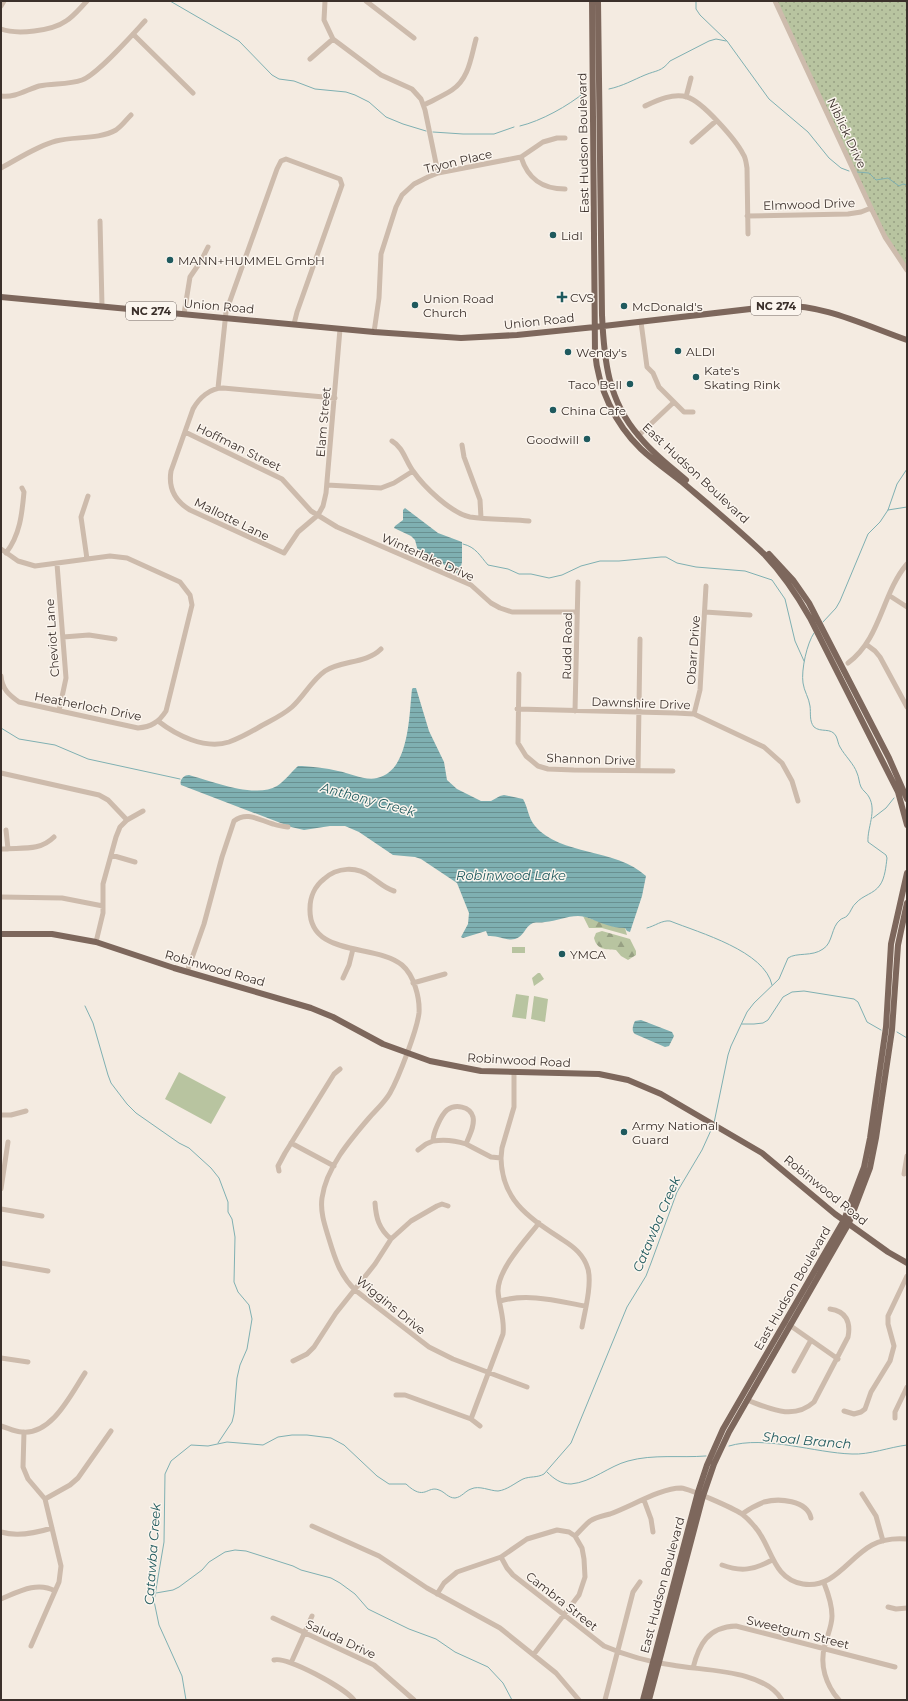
<svg xmlns="http://www.w3.org/2000/svg" width="908" height="1701" font-family="Montserrat,sans-serif">
	<style>
		.grass { fill: url(#grass-dots) }
		.forest { fill: url(#forest-firs) }
		.park { fill: #b8c4a0 }
		.water { fill: url(#water-rules) }
		.lines { fill: none; stroke-linecap: round; stroke-linejoin: round }
		.stream { stroke: #7fb0b2; stroke-width: 1 }
		.minor { stroke: #cdbbac; stroke-width: 5 }
		.major { stroke: #7d675c; stroke-width: 6 }
		.poi-dot { fill: #1f5a5e; stroke: #fbf5ee; stroke-width: 1.5 }
		.labels { text-anchor: middle; dominant-baseline: central; stroke-width: 3; stroke-linejoin: round; paint-order: stroke }
		.shield { fill: #fbf5ee; stroke: #756b66; stroke-width: 1 }
		.shield-label { font-size: 11px; font-weight: bold; fill: #3b302b }
		.street-label { font-size: 12px; fill: #3b302b; stroke: #fbf5ee }
		.poi-label { font-size: 12px; fill: #3b302b; stroke: #fbf5ee; text-anchor: start }
		.water-label { font-size: 13px; font-style: italic; fill: #1f5a5e; stroke: #fbf5ee }
	</style>
	<defs>
		<pattern id="grass-dots" width="8" height="8" patternUnits="userSpaceOnUse"><rect width="8" height="8" fill="#b8c4a0"/><path d="M2 2h.1M6 6h.1" fill="none" stroke="#97a083" stroke-width="1.8" stroke-linecap="round"/></pattern>
		<pattern id="forest-firs" width="22" height="20" patternUnits="userSpaceOnUse"><rect width="22" height="20" fill="#b8c4a0"/><path d="M5 1l3.5 6h-7zM16 11l3.5 6h-7z" fill="#97a083"/></pattern>
		<pattern id="water-rules" width="6" height="5" patternUnits="userSpaceOnUse"><rect width="6" height="5" fill="#7fb0b2"/><path d="M0 2.5h6" fill="none" stroke="#699091"/></pattern>
	</defs>
	<rect width="100%" height="100%" fill="#f4ebe1"/>
	<path class="grass" d="M777 1H907V268L886 236Z"/>
	<path class="forest" d="M583 916 615 927 625 928 627 935 602 928H589Z
		M602 931 630 939 636 951V955L628 960 621 956 616 950C605 949 597 950 594 938L596 933Z"/>
	<path class="park" d="M512 947H525V953H512Z
		M538 973H540L544 979 534 986 532 978Z
		M516 994 529 996 526 1019 512 1017Z
		M534 996 548 999 545 1022 531 1019Z
		M179 1072 226 1097 211 1124 165 1099Z"/>
	<path class="water" d="M405 508 438 533 462 542V562L459 575 436 559 418 551 415 540 411 536 394 528 395 526 403 520V510Z
		M413 688H416L429 731 444 762 447 780 457 789 481 801H491L500 796 504 795 523 799C528 807 528 818 535 826 560 856 616 848 646 876L642 896 630 932 627 931 625 928C617 928 609 926 601 923 593 920 587 916 578 916 567 916 556 921 545 922 541 923 537 922 533 923 525 926 524 937 515 939 506 941 498 935 488 936L486 931 463 938 461 937 468 924 469 913 457 883 421 859 415 857 393 855 359 832 345 826H330L304 830 291 827 181 785C179 780 184 775 189 775 211 781 256 799 277 786 285 781 291 772 298 766H302C314 767 326 768 338 771 350 773 365 781 377 778 410 771 409 714 412 689Z
		M641 1020 672 1032 674 1036 669 1046 665 1047 635 1034C631 1031 633 1025 635 1021Z"/>
	<g class="lines">
		<path class="stream" d="M170 1 239 41 272 75 279 79 294 81 315 89 346 92 355 95 369 102 386 117 403 124 426 131
			M696 1V9L700 15 727 41 769 99 808 132 829 158 841 168 849 171
			M609 89C623 86 633 80 645 75 657 70 661 72 670 61L709 41 716 39 726 41
			M520 126C541 121 568 106 585 92
			M433 132 463 134H494L514 127
			M857 172 869 173 876 180 888 178 899 186 903 184 907 185
			M888 510 907 507
			M463 544C476 547 480 556 488 565L508 569 519 574H531L549 578 562 575 581 566 600 561H619L661 557H666L677 563 696 567 745 571 772 580 785 599 795 641 804 661
			M823 622 836 608 840 601 868 534 880 522 888 510 897 484 907 469
			M1 728 19 739 55 745 88 759 180 779
			M873 818 886 808 894 798
			M647 928C655 926 662 920 670 921 700 933 765 951 772 985
			M85 1006 93 1023 108 1075 111 1083 127 1104 136 1113 179 1143 189 1148 211 1168 219 1178 228 1202V1212L232 1219 235 1237 234 1282 238 1292 249 1305 252 1319 247 1349 240 1365 237 1378 234 1414 232 1422 218 1443
			M742 1024H754L763 1023 768 1020 783 997 792 992 804 991 854 999 858 1002 867 1022 881 1030
			M897 1032 907 1038
			M714 1123 728 1055 731 1046 747 1012 754 1003 779 979 788 958C797 952 812 957 823 949 833 943 831 927 840 920 842 918 845 918 847 916 851 912 852 906 856 903 863 895 874 894 880 885 885 878 886 866 887 858L886 855 868 842C867 828 877 811 869 797 867 793 863 791 861 787 859 783 859 777 857 773 854 764 845 756 840 747 838 744 838 740 836 736 831 727 821 733 814 727 809 721 811 713 810 706 809 698 804 691 803 683 801 670 807 643 814 633
			M729 1446C765 1435 815 1453 852 1454 869 1455 890 1447 907 1445
			M547 1472C554 1479 561 1484 571 1484 592 1482 609 1466 628 1461 653 1454 681 1458 706 1456
			M156 1593 173 1590 179 1587 202 1570 209 1562 225 1552 235 1550 246 1551 293 1566 301 1570 331 1578 340 1583 355 1594 368 1609 409 1629 436 1639 455 1652 488 1667 503 1683 512 1700
			M186 1700 182 1676 159 1625 154 1601 164 1542 165 1474 171 1461 191 1445 208 1446 227 1442 263 1445 278 1437 292 1435H307L331 1438 344 1445 377 1476 389 1484H406C425 1502 427 1485 439 1490 445 1492 448 1498 455 1498 462 1497 465 1491 471 1489 479 1485 490 1491 498 1491 507 1490 515 1483 523 1479 530 1476 537 1478 544 1474L571 1443 627 1307 646 1276 651 1263 677 1192 702 1150 712 1128"/>
		<path class="minor" d="M325 1 324 20 333 39 381 75 412 89 421 99 425 110 438 173
			M366 1 414 38
			M775 1 871 208 885 237 907 270
			M1 6 4 1
			M1 29C17 35 52 31 66 21 74 16 80 8 87 1
			M133 34 193 93
			M310 59 333 39
			M1 96C15 98 26 90 39 86 53 83 68 85 82 80 98 74 132 35 145 21
			M686 97 691 78
			M424 105C433 100 443 96 452 90 469 79 471 57 476 39
			M645 106C658 100 673 93 687 97 702 101 736 140 743 154 746 158 746 163 747 168L748 234
			M692 142 716 121
			M521 157C528 179 542 189 565 189
			M1 168C18 159 37 146 56 141 75 136 98 140 116 130 122 126 126 120 131 115
			M747 216 848 214 861 212 871 208
			M100 221 102 306
			M184 314 190 277 201 261 208 247
			M641 322 647 367 653 373 659 387 684 412H693
			M374 332 379 298 381 254 396 207 402 195 414 184 428 177 438 173 521 157 543 142 557 138H565
			M218 388 226 312 277 169 281 161 286 159 340 179 342 185 297 312 294 324
			M335 398 223 388C210 388 199 398 193 409L171 471C168 489 175 501 190 510L284 553 298 532 318 515 323 506 326 493 340 329
			M185 432 282 479 311 511 337 527 471 585 491 603 500 608 512 612H577
			M638 436 674 402
			M392 441C403 447 406 462 413 471 424 487 451 513 470 517 489 520 509 519 529 521
			M462 445 464 457 480 500 481 518
			M327 485 381 488 394 483 413 471
			M1 549 18 561 35 566 110 556 127 558 180 582 190 595 192 605 166 711C159 722 151 727 138 728L19 702C9 695 2 689 1 676
			M6 553C20 535 22 514 24 492L22 488
			M87 559 81 517 88 496
			M57 564 66 678 59 711
			M890 596 907 607
			M705 612 750 615
			M63 637 89 635 115 639
			M867 645 875 651 880 657 907 707
			M848 663C881 639 882 593 907 564
			M519 674 518 743 526 756 538 766 548 769 574 770 673 771
			M517 709 676 713 694 714 764 747 782 763 792 781 798 801
			M575 711 578 582
			M694 714 700 690 706 586
			M158 721C176 735 205 750 229 742 240 738 251 732 261 726 272 720 283 715 292 707 304 696 312 680 325 671 342 660 366 664 381 649
			M638 771 640 639
			M1 773 99 795 108 800 127 820
			M6 830 8 849
			M1 849C21 847 39 852 54 837
			M111 855 135 862
			M394 891C384 888 379 882 371 877 357 866 337 867 324 879 315 886 310 897 310 908 308 958 376 943 402 965 414 975 420 998 419 1013 417 1030 399 1077 390 1093 385 1102 376 1110 369 1118 350 1140 326 1168 322 1198 320 1212 325 1226 329 1239 335 1259 340 1275 355 1290L429 1347 453 1359 527 1387
			M1 897 62 898 103 906
			M96 942 103 913V884L116 837 120 827 127 820 143 811
			M187 972 204 924 222 857 234 821C247 811 259 820 273 824 278 826 283 826 288 827
			M343 978 349 965 353 949
			M413 983 445 974
			M1 1115H11L26 1111
			M291 1143 334 1166
			M466 1144C454 1140 445 1139 433 1141 433 1133 441 1115 447 1110 455 1104 470 1106 473 1117 475 1126 469 1136 466 1144L491 1157 501 1158 502 1148 514 1107V1073
			M418 1150 426 1144 433 1141
			M501 1158C502 1202 530 1218 563 1240 574 1247 584 1255 588 1269 592 1284 585 1311 582 1327
			M279 1171 278 1166 285 1153 334 1074 340 1069
			M904 1174 907 1156
			M1 1189 8 1142
			M375 1203C376 1218 379 1229 391 1239
			M1 1209 42 1216
			M1 1263 48 1271
			M500 1301C528 1293 557 1301 585 1306
			M788 1324 838 1359
			M1 1358 28 1362
			M293 1361 307 1354 314 1347 336 1313 375 1264 391 1239 411 1221 437 1206 442 1204 448 1206
			M794 1371 811 1340
			M396 1395H405L471 1419 480 1426
			M747 1400C769 1408 793 1421 814 1402L848 1337C851 1322 846 1311 830 1309
			M844 1411 854 1414 861 1412 865 1409 871 1392 890 1361 894 1346 888 1324V1316L907 1276
			M895 1418V1412L907 1387
			M471 1419 503 1334C505 1319 499 1306 498 1291 498 1269 525 1241 539 1223
			M1 1426C8 1428 15 1432 22 1432 52 1435 71 1394 85 1373
			M24 1432 23 1467 28 1479 45 1499 61 1566 59 1582 31 1646
			M862 1494 876 1516 883 1541
			M45 1499 70 1485 78 1478 111 1431
			M644 1500 651 1519 653 1532
			M742 1514C749 1509 756 1505 764 1502 779 1498 807 1500 811 1518
			M312 1526 379 1556 427 1588 500 1628 556 1673 579 1700
			M1 1532C17 1537 36 1533 52 1528
			M575 1536C580 1531 585 1525 590 1521 596 1517 603 1516 610 1514 630 1507 661 1488 681 1488 690 1489 733 1508 742 1514 746 1517 751 1522 755 1527 772 1546 772 1579 803 1584 834 1589 848 1558 872 1545 883 1539 894 1538 907 1539
			M501 1557 507 1568 513 1575 604 1646C625 1655 649 1662 672 1665 703 1671 764 1669 782 1700
			M722 1565C741 1572 754 1570 772 1560
			M824 1583C828 1593 832 1604 832 1616 832 1626 827 1636 825 1645 819 1665 826 1685 839 1700
			M437 1594 444 1583 457 1572 501 1557 527 1539 557 1530 569 1532 575 1536 582 1548 584 1559 585 1577 579 1595 534 1654
			M1 1599C18 1592 37 1581 55 1591
			M888 1607 896 1609 907 1608
			M273 1618 374 1665 414 1700
			M274 1660C287 1656 345 1688 354 1700
			M291 1663 312 1616
			M693 1668C699 1644 708 1627 736 1626L895 1667
			M605 1700 633 1592 640 1582"/>
		<path class="major" d="M592 1 595 352C598 388 615 424 641 449 654 461 668 471 682 482 709 505 738 529 764 554 782 573 797 595 810 618L898 792 907 825
			M598 1 602 315C604 360 608 401 639 436 652 453 670 466 686 480
			M1 297 374 332 461 338 517 335 595 327 776 306C821 303 864 325 907 340
			M769 554 793 580 809 603 889 758 907 799
			M1 934H52L96 942 174 968 311 1008 333 1017 383 1044 430 1061 481 1071 599 1074 628 1080 661 1094 762 1153 835 1214 888 1252 907 1263
			M643 1700 698 1492 707 1465 723 1429 844 1220 864 1167 870 1138 886 1027 891 944 907 873
			M649 1700 703 1496 714 1464 729 1432 849 1223 870 1168 876 1138 892 1030 898 945 907 903"/>
	</g>
	<g class="poi-dot">
		<circle cx="553" cy="235" r="4"/>
		<circle cx="170" cy="260" r="4"/>
		<path d="M560 291h4v4h4v4h-4v4h-4v-4h-4v-4h4z"/>
		<circle cx="415" cy="305" r="4"/>
		<circle cx="624" cy="306" r="4"/>
		<circle cx="678" cy="351" r="4"/>
		<circle cx="568" cy="352" r="4"/>
		<circle cx="696" cy="377" r="4"/>
		<circle cx="630" cy="384" r="4"/>
		<circle cx="553" cy="410" r="4"/>
		<circle cx="587" cy="439" r="4"/>
		<circle cx="562" cy="954" r="4"/>
		<circle cx="624" cy="1132" r="4"/>
	</g>
	<g class="labels">
		<g class="shield">
			<rect x="751" y="297" width="50" height="18" rx="3"/>
			<rect x="126" y="302" width="50" height="18" rx="3"/>
		</g>
		<g class="shield-label">
			<text x="776" y="306">NC 274</text>
			<text x="151" y="311">NC 274</text>
		</g>
		<g class="street-label">
			<text transform="translate(847 133) rotate(65)">Niblick Drive</text>
			<text transform="translate(583 143) rotate(-91)">East Hudson Boulevard</text>
			<text transform="translate(458 161) rotate(-13)">Tryon Place</text>
			<text transform="translate(809 204) rotate(-2)">Elmwood Drive</text>
			<text transform="translate(219 306) rotate(5)">Union Road</text>
			<text transform="translate(539 321) rotate(-6)">Union Road</text>
			<text transform="translate(323 422) rotate(-85)">Elam Street</text>
			<text transform="translate(239 447) rotate(26)">Hoffman Street</text>
			<text transform="translate(696 473) rotate(43)">East Hudson Boulevard</text>
			<text transform="translate(232 519) rotate(26)">Mallotte Lane</text>
			<text transform="translate(428 557) rotate(24)">Winterlake Drive</text>
			<text transform="translate(52 638) rotate(-94)">Cheviot Lane</text>
			<text transform="translate(567 646) rotate(-89)">Rudd Road</text>
			<text transform="translate(693 650) rotate(-86)">Obarr Drive</text>
			<text transform="translate(641 703) rotate(2)">Dawnshire Drive</text>
			<text transform="translate(88 706) rotate(11)">Heatherloch Drive</text>
			<text transform="translate(591 759) rotate(2)">Shannon Drive</text>
			<text transform="translate(215 968) rotate(16)">Robinwood Road</text>
			<text transform="translate(519 1060) rotate(3)">Robinwood Road</text>
			<text transform="translate(826 1190) rotate(39)">Robinwood Road</text>
			<text transform="translate(792 1288) rotate(-60)">East Hudson Boulevard</text>
			<text transform="translate(391 1305) rotate(39)">Wiggins Drive</text>
			<text transform="translate(662 1585) rotate(-75)">East Hudson Boulevard</text>
			<text transform="translate(562 1601) rotate(38)">Cambra Street</text>
			<text transform="translate(798 1632) rotate(14)">Sweetgum Street</text>
			<text transform="translate(341 1639) rotate(25)">Saluda Drive</text>
		</g>
		<g class="poi-label">
			<text x="561" y="235">Lidl</text>
			<text x="178" y="260">MANN+HUMMEL GmbH</text>
			<text x="570" y="297">CVS</text>
			<text x="423" y="298">Union Road<tspan x="423" dy="14">Church</tspan></text>
			<text x="632" y="306">McDonald's</text>
			<text x="686" y="351">ALDI</text>
			<text x="576" y="352">Wendy's</text>
			<text x="704" y="370">Kate's<tspan x="704" dy="14">Skating Rink</tspan></text>
			<text x="622" y="384" text-anchor="end">Taco Bell</text>
			<text x="561" y="410">China Cafe</text>
			<text x="579" y="439" text-anchor="end">Goodwill</text>
			<text x="570" y="954">YMCA</text>
			<text x="632" y="1125">Army National<tspan x="632" dy="14">Guard</tspan></text>
		</g>
		<g class="water-label">
			<text transform="translate(368 799) rotate(15)">Anthony Creek</text>
			<text x="511" y="875">Robinwood Lake</text>
			<text transform="translate(656 1224) rotate(-67)">Catawba Creek</text>
			<text transform="translate(807 1440) rotate(5)">Shoal Branch</text>
			<text transform="translate(152 1554) rotate(-86)">Catawba Creek</text>
		</g>
	</g>
	<rect width="908" height="1701" fill="none" stroke="#3b302b" stroke-width="4"/>
</svg>
